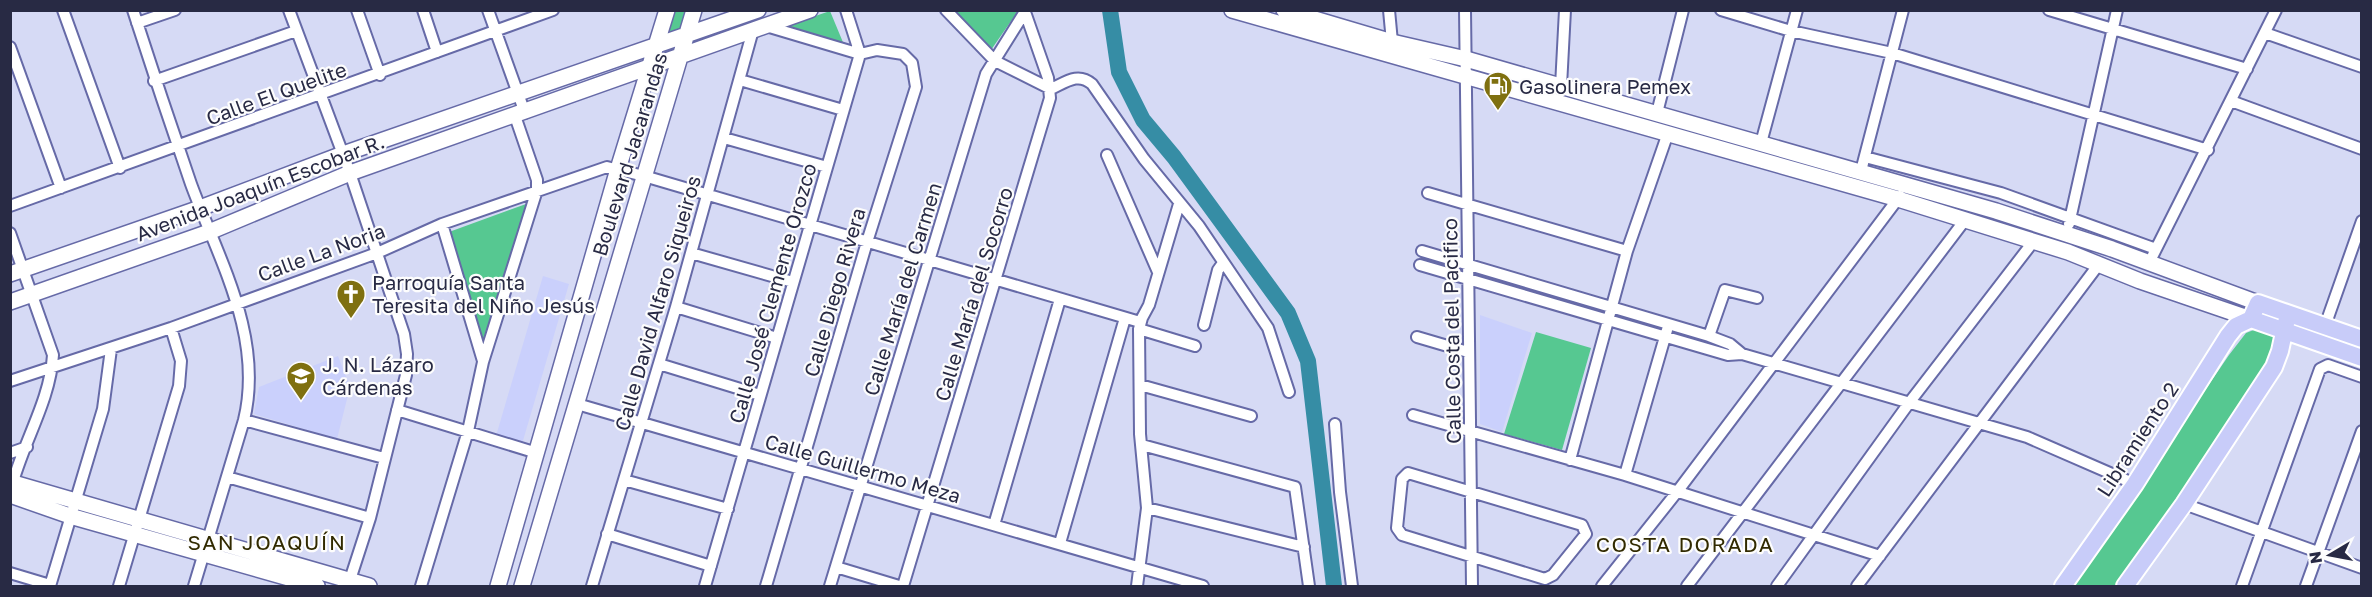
<svg xmlns="http://www.w3.org/2000/svg" width="2372" height="597" font-family="'Golos Text',sans-serif">
	<style>
		.built { fill: #cad0fc }
		.green { fill: #56c891 }
		.lines { fill: none; stroke-linecap: round; stroke-linejoin: round }
		.river { stroke: #368da5; stroke-width: 16 }
		.street-casing { stroke: #666aa7; stroke-width: 14 }
		.secondary-casing { stroke: #666aa7; stroke-width: 18 }
		.primary-casing { stroke: #fff; stroke-width: 20 }
		.street { stroke: #fff; stroke-width: 10 }
		.secondary { stroke: #fff; stroke-width: 15 }
		.primary { stroke: #c8ccf9; stroke-width: 16 }
		.labels { text-anchor: middle; dominant-baseline: central; stroke-width: 4.5; stroke-linejoin: round; paint-order: stroke }
		.poi-label { font-size: 20px; fill: #282a44; stroke: #fdfdfd; text-anchor: start }
		.street-label { font-size: 20px; fill: #282a44; stroke: #fdfdfd }
		.neighbourhood-label { font-size: 21px; letter-spacing: 1.5px; fill: #312a00; stroke: #fdfdfd }
	</style>
	<rect width="100%" height="100%" fill="#d6daf5"/>
	<path class="built" d="M543 276 569 284 522 444 496 436Z
		M1480 315 1532 333 1502 432 1480 424Z
		M338 356 350 387 337 439 254 414 259 387Z"/>
	<path class="green" d="M672 11H687L682 29 665 35Z
		M830 11 847 52 771 31Z
		M953 11H1018L991 50Z
		M526 204 484 348 449 232Z
		M2256 329 2275 337 2273 354 2195 473 2115 586H2072L2229 355 2246 333Z
		M1536 332 1591 348 1562 450 1504 434Z"/>
	<g class="lines">
		<path class="river" d="M1110 10 1119 72 1143 120 1174 157 1288 313 1308 361 1334 586"/>
		<g class="street-casing">
			<path id="street" d="M63 10 120 168
				M133 10C152 69 171 126 191 184 219 260 264 337 244 420L194 586
				M289 10 350 173 404 334 407 354 406 375 370 518 348 586
				M357 10 380 75
				M423 10 437 52
				M488 10 525 113
				M946 10 995 61 1051 89C1066 82 1078 72 1092 84L1144 159 1199 226 1268 328 1289 392
				M1389 10 1392 42
				M1465 10 1472 586
				M1721 10 1791 31 1892 53 2208 150
				M2049 10 2247 69
				M137 23 175 10
				M2265 33 2362 67
				M10 47 61 188
				M740 80 843 110
				M154 81 296 31
				M1561 86 1565 10
				M2231 101 2362 149
				M1657 113 1683 10
				M724 138 827 167
				M1761 143 1797 10
				M1107 155 1158 272
				M1865 157 2001 193 2156 249
				M1861 171 1903 10
				M1428 193 1627 251
				M10 206 553 10
				M442 224 483 361
				M2069 224 2117 10
				M10 233 53 355C50 402 22 444 11 489
				M1422 251 1709 336 1730 344 1742 354
				M691 253 793 282
				M2153 255 2276 10
				M1420 265 1728 355 1742 354 2027 437 2135 484
				M676 307 777 338
				M1204 325 1218 270 1223 263
				M2325 326 2362 221
				M1139 329 1195 346
				M1709 336 1725 290 1757 298
				M1417 337 1468 352
				M659 364 760 395
				M10 381 171 328 377 253 442 224 607 167 644 176 1140 322
				M1140 385 1251 416
				M577 404 1203 586
				M397 410 537 453
				M1413 415 1625 475 1880 556
				M244 420 384 458
				M1335 424 1340 492 1352 586
				M1142 445 1295 487 1309 586
				M10 453 27 447
				M1570 460 1627 251 1668 133
				M1408 473 1582 525 1586 534 1553 575 1545 579 1402 535 1397 528 1402 479Z
				M1625 475 1667 330
				M227 477 370 518
				M624 480 728 509
				M2184 504 2362 568
				M1147 508 1304 547
				M994 525 1060 299
				M607 534 711 566
				M1060 543 1125 318
				M836 567 899 586
				M10 573 50 585
				M50 586 103 409 111 349
				M119 586 179 386 181 361 171 328
				M421 586 468 431 483 362 537 190V180L515 116
				M592 586 676 307 753 30
				M705 586 860 54 846 10
				M766 586 867 242 916 87 912 63 903 54 877 50 860 54 766 26
				M830 586 986 74 1026 10
				M903 586 1050 98 1048 78 1025 12
				M1137 586 1147 508 1140 434 1139 329 1142 318 1149 305 1179 204
				M1602 586 1677 492 1900 196
				M1687 586 1965 220
				M1777 586 1909 403 2033 242
				M1857 586 2099 264
				M2242 586 2320 369 2328 365 2362 377
				M2306 586 2362 431"/>
		</g>
		<g class="secondary-casing">
			<path id="secondary" d="M1232 10 1898 199 2068 252 2140 281 2251 319
				M1284 10 1392 42 1466 59 1996 211 2112 249 2258 303
				M10 274 200 208 343 154 758 10
				M10 302 209 232 350 173 810 10
				M10 482 369 586
				M10 495 70 516 317 586
				M498 586 618 169 667 10
				M522 586 694 10"/>
		</g>
		<g class="primary-casing">
			<path id="primary" d="M2251 319 2258 303 2362 339
				M2251 319 2362 358
				M2063 586 2135 484 2228 336 2236 326 2251 319
				M2125 586 2184 504 2274 367 2280 351 2288 314"/>
		</g>
		<use href="#street" class="street"/>
		<use href="#secondary" class="secondary"/>
		<use href="#primary" class="primary"/>
	</g>
	<defs>
		<g id="fuel-pin" transform="scale(1.5)"><path d="M0 17L-7.5 6A9.5 9.5 0 1 1 7.5 6Z" fill="#7f7010" stroke="#fdfdfd"/><path d="M-5.5-6h7V0h2V4h1.3V-2.5L3-4.5l.8-.8L6-3V5H2.5V1h-1V6h-7ZM-4.2-4.7v3.2H.2V-4.7Z" fill="#fff"/></g>
		<g id="church-pin" transform="scale(1.5)"><path d="M0 17L-7.5 6A9.5 9.5 0 1 1 7.5 6Z" fill="#7f7010" stroke="#fdfdfd"/><path d="M-1.2-6h2.4v3.5h3.3v2.4h-3.3V6h-2.4V-.1h-3.3v-2.4h3.3Z" fill="#fff"/></g>
		<g id="school-pin" transform="scale(1.5)"><path d="M0 17L-7.5 6A9.5 9.5 0 1 1 7.5 6Z" fill="#7f7010" stroke="#fdfdfd"/><path d="M0-5L7-2L0 1L-7-2ZM-4 1L0 2.5L4 1V4Q0 6-4 4Z" fill="#fff"/></g>
	</defs>
	<g fill-rule="evenodd">
		<use href="#fuel-pin" x="1498" y="86"/>
		<use href="#church-pin" x="351" y="294"/>
		<use href="#school-pin" x="301" y="376"/>
	</g>
	<g class="labels">
		<g class="poi-label">
			<text x="1519" y="86">Gasolinera Pemex</text>
			<text x="372" y="282">Parroquía Santa<tspan x="372" dy="23">Teresita del Niño Jesús</tspan></text>
			<text x="322" y="364">J. N. Lázaro<tspan x="322" dy="23">Cárdenas</tspan></text>
		</g>
		<g class="street-label">
			<text transform="translate(276 93) rotate(-20)">Calle El Quelite</text>
			<text transform="translate(629 154) rotate(-73)">Boulevard Jacarandas</text>
			<text transform="translate(260 187) rotate(-21)">Avenida Joaquín Escobar R.</text>
			<text transform="translate(321 252) rotate(-20)">Calle La Noria</text>
			<text transform="translate(902 289) rotate(-73)">Calle María del Carmen</text>
			<text transform="translate(834 292) rotate(-74)">Calle Diego Rivera</text>
			<text transform="translate(772 293) rotate(-74)">Calle José Clemente Orozco</text>
			<text transform="translate(973 294) rotate(-73)">Calle María del Socorro</text>
			<text transform="translate(657 303) rotate(-74)">Calle David Alfaro Siqueiros</text>
			<text transform="translate(1451 331) rotate(-91)">Calle Costa del Pacifico</text>
			<text transform="translate(2137 439) rotate(-57)">Libramiento 2</text>
			<text transform="translate(863 468) rotate(16)">Calle Guillermo Meza</text>
		</g>
		<g class="neighbourhood-label">
			<text x="267" y="542">SAN JOAQUÍN</text>
			<text x="1685" y="544">COSTA DORADA</text>
		</g>
	</g>
	<rect width="2372" height="597" fill="none" stroke="#282a44" stroke-width="24"/>
	<g transform="translate(2330 555) rotate(260)" stroke="#fdfdfd" stroke-width="4.5" paint-order="stroke">
	<path d="M0-4.5L10 22L0 15L-10 22Z" fill="#282a44"/>
	<text y="-9" font-size="16" font-weight="bold" text-anchor="middle" fill="#282a44">N</text>
	</g>
</svg>
